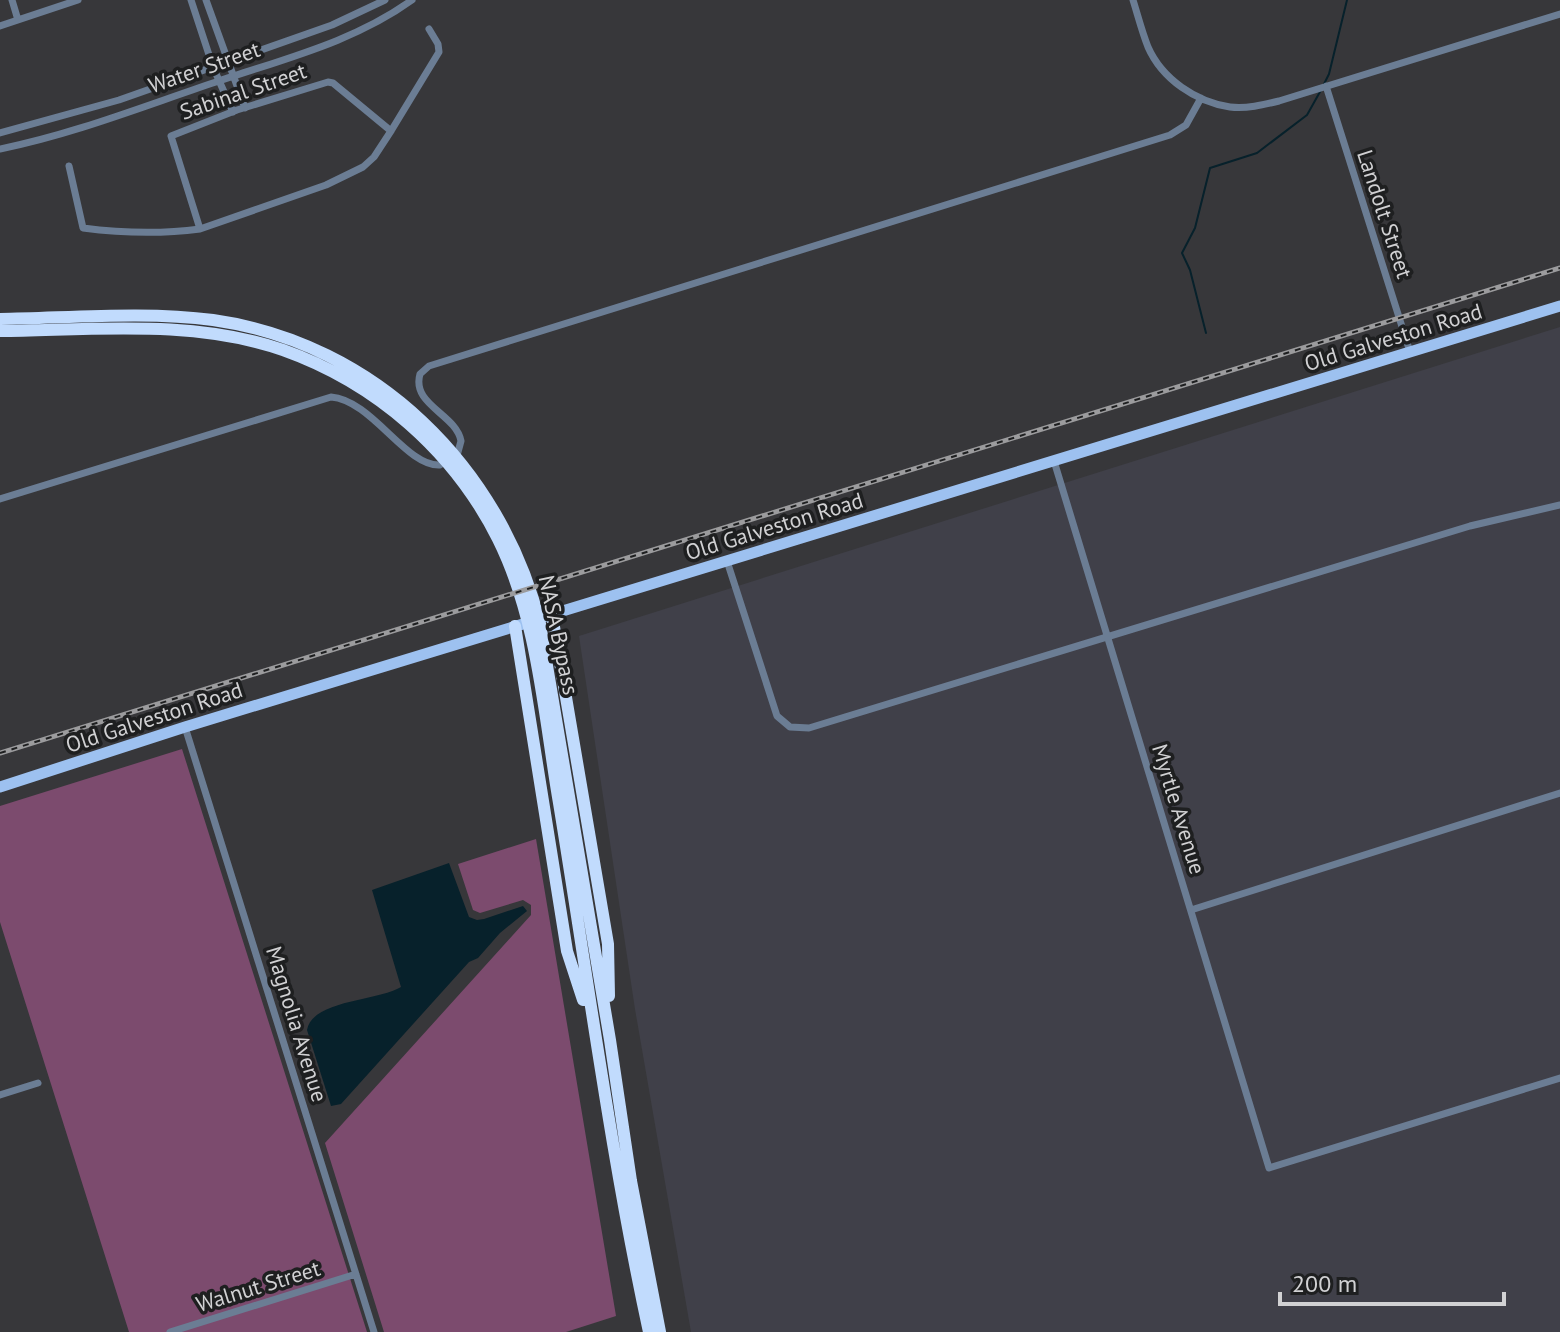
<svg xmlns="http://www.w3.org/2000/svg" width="1560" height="1332" font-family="'PT Sans',sans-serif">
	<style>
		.built { fill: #404049 }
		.green { fill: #7c4b6e }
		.water { fill: #07212b }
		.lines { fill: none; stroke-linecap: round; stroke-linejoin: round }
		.stream { stroke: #07212b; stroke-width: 2 }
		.minor { stroke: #6b7d94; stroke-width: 7 }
		.primary { stroke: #9dc1f0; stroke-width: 11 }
		.motorway { stroke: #c1dbfd; stroke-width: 12 }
		.rail-casing { stroke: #9b9b9d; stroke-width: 5 }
		.rail { stroke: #1e1f20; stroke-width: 2; stroke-dasharray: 6; stroke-linecap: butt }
		.labels { text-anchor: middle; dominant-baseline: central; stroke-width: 7; stroke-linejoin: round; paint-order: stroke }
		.street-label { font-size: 22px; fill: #d1d1d3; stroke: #1e1f20 }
	</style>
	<rect width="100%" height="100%" fill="#37373a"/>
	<path class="built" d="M1560 327V1332H691L635 1009 579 636Z"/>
	<path class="green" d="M182 749 367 1332H129L0 922V806Z
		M536 839 616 1316 566 1332H384L325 1143 531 915V905L523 900 480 913 473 910 458 864Z"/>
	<path class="water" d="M449 863 469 917 477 920 484 919 523 906 527 911 500 933 478 958 469 962 341 1104 331 1106 307 1030C312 1000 378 1001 401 987L372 890Z"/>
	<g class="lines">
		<path class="stream" d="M1324 84 1329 74 1347 0
			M1206 333 1190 270 1182 253 1195 228 1210 168 1257 153 1307 115 1321 90"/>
		<path class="minor" d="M12 0 18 20
			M191 0 213 67 233 112
			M206 0 245 108
			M1133 0C1138 16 1142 32 1148 47 1162 79 1196 102 1230 107 1246 109 1263 105 1279 101L1560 14
			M0 26 78 0
			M1326 86 1410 352
			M0 133 119 100 332 25 385 0
			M0 149C74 134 144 106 216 82 283 59 354 42 412 0
			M69 166 83 228C121 233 162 234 200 229L326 185 363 167 374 157 391 131 439 52 438 44 429 29
			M200 229 171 136 237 110 328 82 333 83 391 131
			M1054 461 1269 1168 1560 1078
			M0 499 331 397C372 400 406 467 440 465L458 452 461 441C456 414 411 405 420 374L429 366 1170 135 1186 125 1201 98
			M727 561 777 716 790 727 809 728 1470 526 1560 505
			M185 727 374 1332
			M1191 910 1560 793
			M0 1095 38 1083
			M170 1332 356 1274"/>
		<path class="primary" d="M543 617 1560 306
			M0 787 185 727 523 624"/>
		<path class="motorway" d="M0 319C69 318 145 311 213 320 375 343 501 467 540 624L610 1040 631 1181 660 1332
			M0 331C94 330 193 319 283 350 376 383 454 451 498 539 538 619 544 716 559 803 588 979 611 1157 649 1332
			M552 615 608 944 609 996
			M515 626 567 951 583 1000"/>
		<g class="rail-casing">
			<path id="rail" d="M0 753 1560 268"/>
		</g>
		<use href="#rail" class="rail"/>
	</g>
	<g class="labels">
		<g class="street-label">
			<text transform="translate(204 67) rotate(-19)">Water Street</text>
			<text transform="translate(243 91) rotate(-19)">Sabinal Street</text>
			<text transform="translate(1385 214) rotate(72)">Landolt Street</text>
			<text transform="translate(1393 337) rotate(-17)">Old Galveston Road</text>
			<text transform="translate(774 526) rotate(-17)">Old Galveston Road</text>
			<text transform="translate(559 635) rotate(78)">NASA Bypass</text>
			<text transform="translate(154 717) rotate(-18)">Old Galveston Road</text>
			<text transform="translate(1179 809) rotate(73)">Myrtle Avenue</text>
			<text transform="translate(297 1024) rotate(73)">Magnolia Avenue</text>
			<text transform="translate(258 1286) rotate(-17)">Walnut Street</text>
		</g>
	</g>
	<path d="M1280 1292v12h224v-12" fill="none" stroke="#d1d1d3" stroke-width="4"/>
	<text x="1292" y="1292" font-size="24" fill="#d1d1d3" stroke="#1e1f20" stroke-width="6" paint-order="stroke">200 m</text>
</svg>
